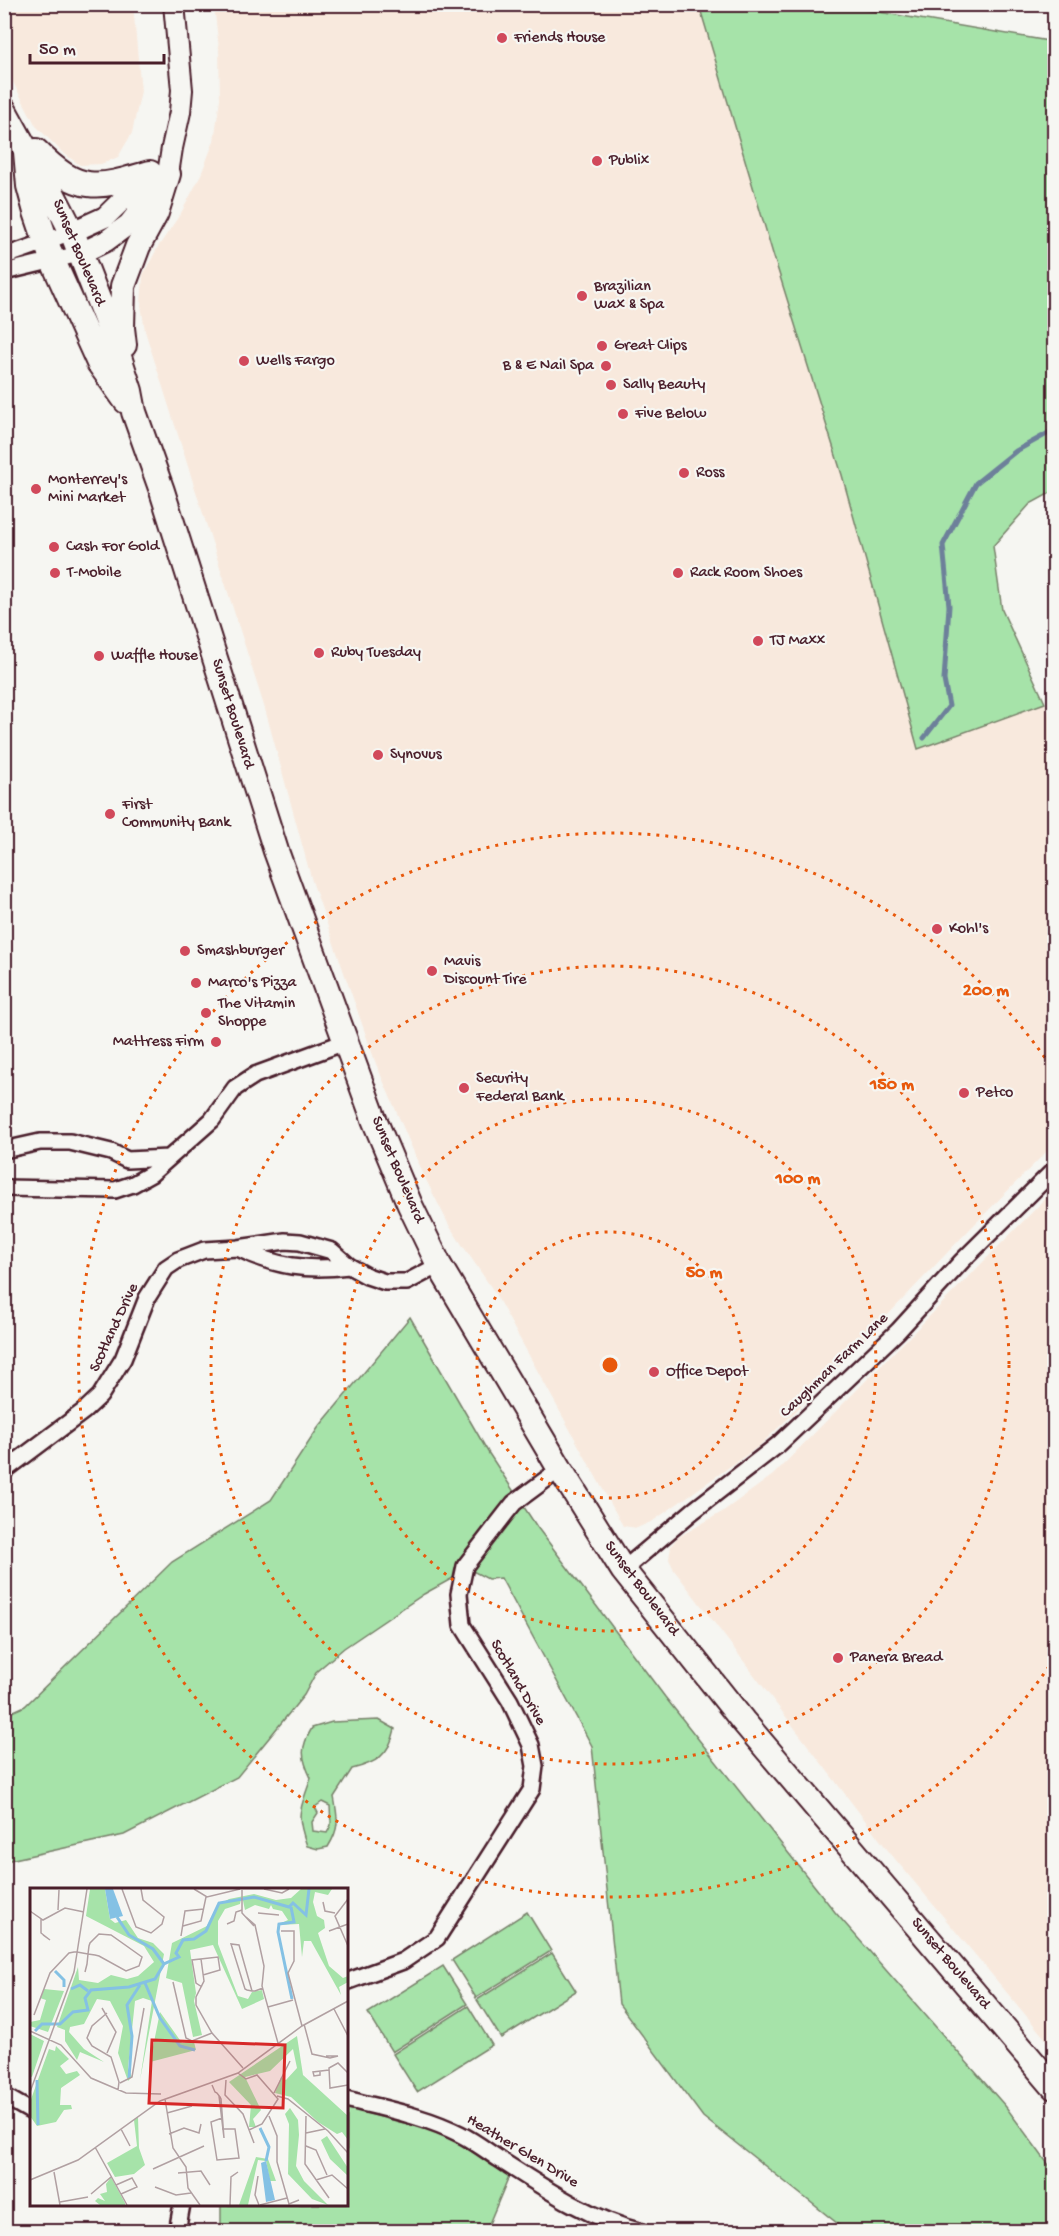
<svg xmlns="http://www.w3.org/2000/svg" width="1059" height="2236" font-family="'Gochi Hand',sans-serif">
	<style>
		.built { fill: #f8e9dd }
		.green { fill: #a6e3a9; stroke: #78816a; stroke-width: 1.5; fill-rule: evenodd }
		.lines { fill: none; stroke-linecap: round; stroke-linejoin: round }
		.stream { stroke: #6d809a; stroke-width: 5 }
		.minor-casing { stroke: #4a1f2b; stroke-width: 20 }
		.tertiary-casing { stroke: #4a1f2b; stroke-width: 24 }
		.primary-casing { stroke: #4a1f2b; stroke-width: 28 }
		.minor { stroke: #f6f6f2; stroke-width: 15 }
		.tertiary { stroke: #f6f6f2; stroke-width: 20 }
		.primary { stroke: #f6f6f2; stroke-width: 24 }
		.ring { fill: none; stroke: #e8590c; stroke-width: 3; stroke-dasharray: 3 6 }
		.poi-dot { fill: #d1495b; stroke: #f6f6f2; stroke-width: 2 }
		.labels { text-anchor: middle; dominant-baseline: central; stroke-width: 4.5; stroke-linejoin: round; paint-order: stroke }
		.poi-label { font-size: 16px; fill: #4a1f2b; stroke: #f6f6f2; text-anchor: start }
		.street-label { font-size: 16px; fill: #4a1f2b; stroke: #f6f6f2 }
		.inset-river { fill: none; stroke: #84c1e4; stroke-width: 3 }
		.inset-road { fill: none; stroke: #b1a0a2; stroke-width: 1.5 }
		.view { fill: #d62828; fill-opacity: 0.15; stroke: #d62828; stroke-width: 3 }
		.inset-edge { fill: none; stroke: #4a1f2b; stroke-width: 3 }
		.centre { fill: #e8590c; stroke: #f6f6f2; stroke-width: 3 }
		.ring-label { font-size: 18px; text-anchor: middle; font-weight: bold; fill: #e8590c; stroke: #f6f6f2; stroke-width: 4.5; stroke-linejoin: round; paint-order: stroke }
	</style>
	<rect width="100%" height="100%" fill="#f6f6f2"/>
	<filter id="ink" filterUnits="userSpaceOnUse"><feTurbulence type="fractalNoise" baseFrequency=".0167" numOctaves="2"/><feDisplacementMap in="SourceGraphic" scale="12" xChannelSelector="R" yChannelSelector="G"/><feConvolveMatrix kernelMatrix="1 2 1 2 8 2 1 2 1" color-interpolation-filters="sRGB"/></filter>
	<g filter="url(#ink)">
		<path class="built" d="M4 5H133L141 91 132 133 118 157 101 164 80 165 62 152 36 126 5 67Z
			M214 5H699L773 254 842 475 918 749 1045 703 1054 724V1144L967 1232 799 1408 759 1446 653 1521 637 1528 623 1526 493 1290 450 1227 424 1176 376 1064 312 881 265 709 145 331 141 305 143 275 158 247 181 213 200 177 214 141 220 99 219 49Z
			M1054 1190V2049L890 1853 674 1570 669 1559 671 1546 677 1538 722 1512 773 1475Z"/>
		<path class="green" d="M699 5H838L1054 42V491L1030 504 993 546 1002 610 1045 703 918 749 842 475 773 254Z
			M410 1317 488 1452 537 1527 665 1697 835 1912 1006 2107 1054 2172V2231H847L703 2117 619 2004 592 1746 501 1578 488 1579 469 1569 424 1594 344 1648 317 1671 304 1695 237 1777 124 1835 5 1861V1715L25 1706 172 1562 271 1500 318 1428Z
			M379 1720 395 1729C389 1756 376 1763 352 1769L334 1797C338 1819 340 1828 328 1847L318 1849 307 1846C295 1812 300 1811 311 1778 301 1757 300 1748 312 1728L332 1722ZM322 1802 330 1806 331 1825 327 1833 313 1831 312 1822 318 1813 315 1807Z
			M527 1912 551 1951 476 1998 452 1960Z
			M552 1953 576 1991 501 2038 477 2000Z
			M443 1966 467 2004 392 2052 368 2013Z
			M468 2006 492 2045 417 2092 393 2054Z
			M347 2108 427 2129 459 2143 509 2176 486 2231H221V2205L346 2204Z"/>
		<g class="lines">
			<path class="stream" d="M924 738 949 706 944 680 949 606 943 545 976 483 1016 451 1054 430"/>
			<g class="minor-casing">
				<path id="minor" d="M4 256C28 249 49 240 72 232
					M4 272 79 254
					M4 1150 40 1142H70L111 1152 127 1160 168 1158
					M4 1188 115 1190 133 1184 151 1174 212 1120 235 1088 255 1075 345 1042
					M238 1248C276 1267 307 1271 349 1266
					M4 1471 84 1411 100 1396 123 1359 147 1298 166 1268 178 1260 204 1250 238 1248 285 1241 300 1242 332 1251 349 1266 367 1276 385 1282H407L439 1265
					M623 1570 693 1511 779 1444 898 1331 962 1261 1054 1170
					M346 1982 403 1961 437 1938 532 1789 535 1766 531 1745 510 1701 462 1625 459 1594 465 1566 506 1513 514 1503 560 1469
					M4 2096 32 2112
					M346 2099C385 2109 425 2116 460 2134 474 2141 487 2151 499 2159 544 2188 590 2219 642 2232
					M177 2232 182 2204"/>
			</g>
			<g class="tertiary-casing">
				<path id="tertiary" d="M72 232 105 217 150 173
					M79 254 106 241 129 224 168 174 172 148 180 112 182 90 174 4"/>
			</g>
			<g class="primary-casing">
				<path id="primary" d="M4 110 26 150 44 177 72 232 112 335 130 391 134 412 162 491 276 851 374 1119 410 1205 439 1265 560 1469 623 1570 743 1721 1054 2087
					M36 151C79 194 96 189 150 173
					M26 152 29 186 36 212 52 259 99 363 126 401
					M124 345 122 328 123 286 138 246 156 213 168 174"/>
			</g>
			<use href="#minor" class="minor"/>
			<use href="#tertiary" class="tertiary"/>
			<use href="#primary" class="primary"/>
		</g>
	</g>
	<g class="ring">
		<circle cx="610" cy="1365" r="133"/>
		<circle cx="610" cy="1365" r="266"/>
		<circle cx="610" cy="1365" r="399"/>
		<path d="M1054 1659A532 532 0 1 1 1054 1071"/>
	</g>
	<g class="poi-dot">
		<circle cx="502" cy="38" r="6"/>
		<circle cx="597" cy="161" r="6"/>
		<circle cx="582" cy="296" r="6"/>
		<circle cx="602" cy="346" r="6"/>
		<circle cx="244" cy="361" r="6"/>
		<circle cx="606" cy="366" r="6"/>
		<circle cx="611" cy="385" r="6"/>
		<circle cx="623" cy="414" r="6"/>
		<circle cx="684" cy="473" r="6"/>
		<circle cx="36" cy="489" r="6"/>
		<circle cx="54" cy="547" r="6"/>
		<circle cx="55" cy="573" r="6"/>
		<circle cx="678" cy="573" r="6"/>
		<circle cx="758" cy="641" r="6"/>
		<circle cx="319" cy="653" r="6"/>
		<circle cx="99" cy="656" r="6"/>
		<circle cx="378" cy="755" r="6"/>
		<circle cx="110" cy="814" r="6"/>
		<circle cx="937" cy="929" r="6"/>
		<circle cx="185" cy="951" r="6"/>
		<circle cx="432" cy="971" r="6"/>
		<circle cx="196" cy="983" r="6"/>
		<circle cx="206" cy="1013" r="6"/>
		<circle cx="216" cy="1042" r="6"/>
		<circle cx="464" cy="1088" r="6"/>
		<circle cx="964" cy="1093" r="6"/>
		<circle cx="654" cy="1372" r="6"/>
		<circle cx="838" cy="1658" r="6"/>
	</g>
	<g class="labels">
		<g class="poi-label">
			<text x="514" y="38">Friends House</text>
			<text x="609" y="161">Publix</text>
			<text x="594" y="287">Brazilian<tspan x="594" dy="18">Wax &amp; Spa</tspan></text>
			<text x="614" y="346">Great Clips</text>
			<text x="256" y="361">Wells Fargo</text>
			<text x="594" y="366" text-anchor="end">B &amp; E Nail Spa</text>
			<text x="623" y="385">Sally Beauty</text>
			<text x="635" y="414">Five Below</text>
			<text x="696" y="473">Ross</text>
			<text x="48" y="480">Monterrey's<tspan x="48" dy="18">Mini Market</tspan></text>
			<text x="66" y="547">Cash For Gold</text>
			<text x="67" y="573">T-Mobile</text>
			<text x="690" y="573">Rack Room Shoes</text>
			<text x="770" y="641">TJ Maxx</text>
			<text x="331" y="653">Ruby Tuesday</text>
			<text x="111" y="656">Waffle House</text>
			<text x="390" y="755">Synovus</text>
			<text x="122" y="805">First<tspan x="122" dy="18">Community Bank</tspan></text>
			<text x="949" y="929">Kohl's</text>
			<text x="197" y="951">Smashburger</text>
			<text x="444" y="962">Mavis<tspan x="444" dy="18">Discount Tire</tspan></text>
			<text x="208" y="983">Marco's Pizza</text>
			<text x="218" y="1004">The Vitamin<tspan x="218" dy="18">Shoppe</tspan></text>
			<text x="204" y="1042" text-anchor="end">Mattress Firm</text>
			<text x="476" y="1079">Security<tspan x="476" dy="18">Federal Bank</tspan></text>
			<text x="976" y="1093">Petco</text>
			<text x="666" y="1372">Office Depot</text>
			<text x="850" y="1658">Panera Bread</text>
		</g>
		<g class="street-label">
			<text transform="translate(78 253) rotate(67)">Sunset Boulevard</text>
			<text transform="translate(232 714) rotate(73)">Sunset Boulevard</text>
			<text transform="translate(397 1170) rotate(67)">Sunset Boulevard</text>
			<text transform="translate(115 1328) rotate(-65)">Scotland Drive</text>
			<text transform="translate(835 1366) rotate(-44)">Caughman Farm Lane</text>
			<text transform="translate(641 1589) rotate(53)">Sunset Boulevard</text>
			<text transform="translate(517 1683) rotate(60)">Scotland Drive</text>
			<text transform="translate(950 1964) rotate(50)">Sunset Boulevard</text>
			<text transform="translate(522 2152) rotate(31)">Heather Glen Drive</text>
		</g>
	</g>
	<g transform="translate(30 1888)">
		<rect width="318" height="318" fill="#f6f6f2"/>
		<path d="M60 1H75L80 31 85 35 96 32 108 50 123 55 134 66 110 192 122 113 113 110 105 113 98 180 102 189 98 193 88 165 93 138 80 113 67 111 54 136 40 139 39 144 54 161 74 174 50 164 47 172 35 153V142L27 139 48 79 49 92 68 95 81 87 97 91 108 88 124 74 114 58 56 28ZM271 1H302L298 7 285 4 283 14 287 28 294 32 295 40 288 45 299 78 313 90 318 88V94L309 99 311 107 281 53H274L272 69 269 36 247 37 258 32 252 23 243 21 241 17 239 21 225 17 215 22 212 8 210 16 195 21 188 33V56L208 108 218 111 222 104 232 102 234 111 212 121 183 57 160 62 166 105 164 113 172 147 163 149 152 95 136 90 142 55 177 38 188 17 199 11 224 6 246 12 261 10ZM14 101 34 103 18 144 0 138V134L10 132 16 112 10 110ZM130 124 152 155 164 154 166 162 120 174ZM0 146 14 153 2 189 0 188ZM267 148 273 187 318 228V252L312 244 307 246 288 234 261 209 245 205 251 189 256 192 267 180 263 161 240 183 215 189 231 222 223 231 226 239H219L221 217 199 194ZM26 158 39 171 30 178 36 186 47 183 50 187 31 200 30 217H41L42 221 34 222 26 234 7 238 0 228V214L19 161 25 163ZM260 220 268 232 269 247 266 278 274 293 298 317 282 311 258 286 259 236 255 226ZM108 229 109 260 115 277 104 286 85 289 77 275 107 258 104 232ZM297 248 318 280V288L300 271 291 252ZM226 269 238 271 246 293H240L236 273 228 272 218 317H209ZM81 289 95 315V317H70L65 313 68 310 75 313 70 306 77 304 76 296Z" fill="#a6e3a9"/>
		<path d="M75 1H83L93 28 80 31ZM236 273 245 312 236 314 231 275Z" fill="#84c1e4"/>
		<path class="inset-river" d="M261 19 264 34 249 36 248 44 262 111M87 29 99 47 123 61 134 76M25 83 34 92V99M115 95 130 130 150 158 165 162M41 101 50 97 58 103M5 143 12 136H30L43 124 58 122 55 110 61 102 99 99 125 91 134 76 149 69 146 65 153 52 164 51 176 43 189 15 224 9 259 19 263 15 276 27 279 1M99 190 102 148 97 117 110 97M7 192 8 237M230 240 239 259 236 273"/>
		<path class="inset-road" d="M92 1 106 39 121 45 132 36 134 29 113 12 111 1M164 1 177 9 210 1M234 1 252 5 259 1M212 2V25L224 38M318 11 305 28 318 58M293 14 295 23 305 25M28 22 29 2M0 23 13 32 35 20 54 24M228 25 249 27M216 29 225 37 234 78 232 98 248 155M11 31V45L20 52 13 47M197 36 204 33 206 24 212 22M153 38 171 33 176 9M251 43H264V73L258 85 272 138M299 43 318 36M151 48 155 23 174 21M171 71 174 93 166 109V117L182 145 213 180M143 94 156 150 162 153 182 145M172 99 166 95 162 72 188 69 190 82 173 87M222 103 209 57 201 56 215 101 217 102 222 103H225L233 100M238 119 263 112M72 120 86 144 77 165M304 121 318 148M77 125 62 138 57 150 62 158 81 169 89 194 88 202M4 127 20 85 39 65 44 64H47L58 66 65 67 69 68 96 83 109 78 112 69 81 47 69 46 60 55 59 58 58 66 57 76 55 84M274 136 282 166 300 170 308 168H296M0 143 31 157 61 190 96 205 131 206M290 183V187L284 188 283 184 299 182M208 185 216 191 227 187 248 211 232 236 219 242M318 185 308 175 299 180 300 200 318 197M196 192 195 207 213 226 224 255M90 195 102 189 114 120M182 197 185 204 187 205 190 209 191 211 194 250 189 208M0 204 44 84 57 1M244 205 260 173M247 208 258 211 298 243 318 265M135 211 143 260 156 279 158 300 170 317M137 225 162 218M239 228 247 248V274L259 316 269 312M276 228 275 276 299 310M192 230 181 234 187 272 209 270 205 241H192M91 241 100 258M276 245 295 241M139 246 154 240 169 245 171 236M276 258 286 262 297 287M65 259 97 317M123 281 174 258M24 284 30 317M148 285 171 283 180 297M228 288 225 307 229 317M0 292 48 272 130 213 208 185 272 138 318 113M286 292 302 287 318 301M86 297 102 290 107 299 91 306M125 299 146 307 161 305M61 306 81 289M30 314 58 309M200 317 201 289 208 284M230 317 257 310"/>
		<path class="view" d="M122 152 255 157 253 220 119 215Z"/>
		<rect width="318" height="318" class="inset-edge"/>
	</g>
	<circle cx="610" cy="1365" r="9" class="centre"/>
	<g class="ring-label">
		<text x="986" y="995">200 m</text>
		<text x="892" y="1089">150 m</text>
		<text x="798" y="1183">100 m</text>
		<text x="704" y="1277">50 m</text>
	</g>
	<rect width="1059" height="2236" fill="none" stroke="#f6f6f2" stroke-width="24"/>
	<rect x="12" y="12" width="1035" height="2212" fill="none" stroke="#4a1f2b" stroke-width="2" filter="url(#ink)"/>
	<path d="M30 54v9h134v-9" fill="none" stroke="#4a1f2b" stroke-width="3"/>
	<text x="39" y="54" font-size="18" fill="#4a1f2b" stroke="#f6f6f2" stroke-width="4.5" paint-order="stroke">50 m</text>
</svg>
